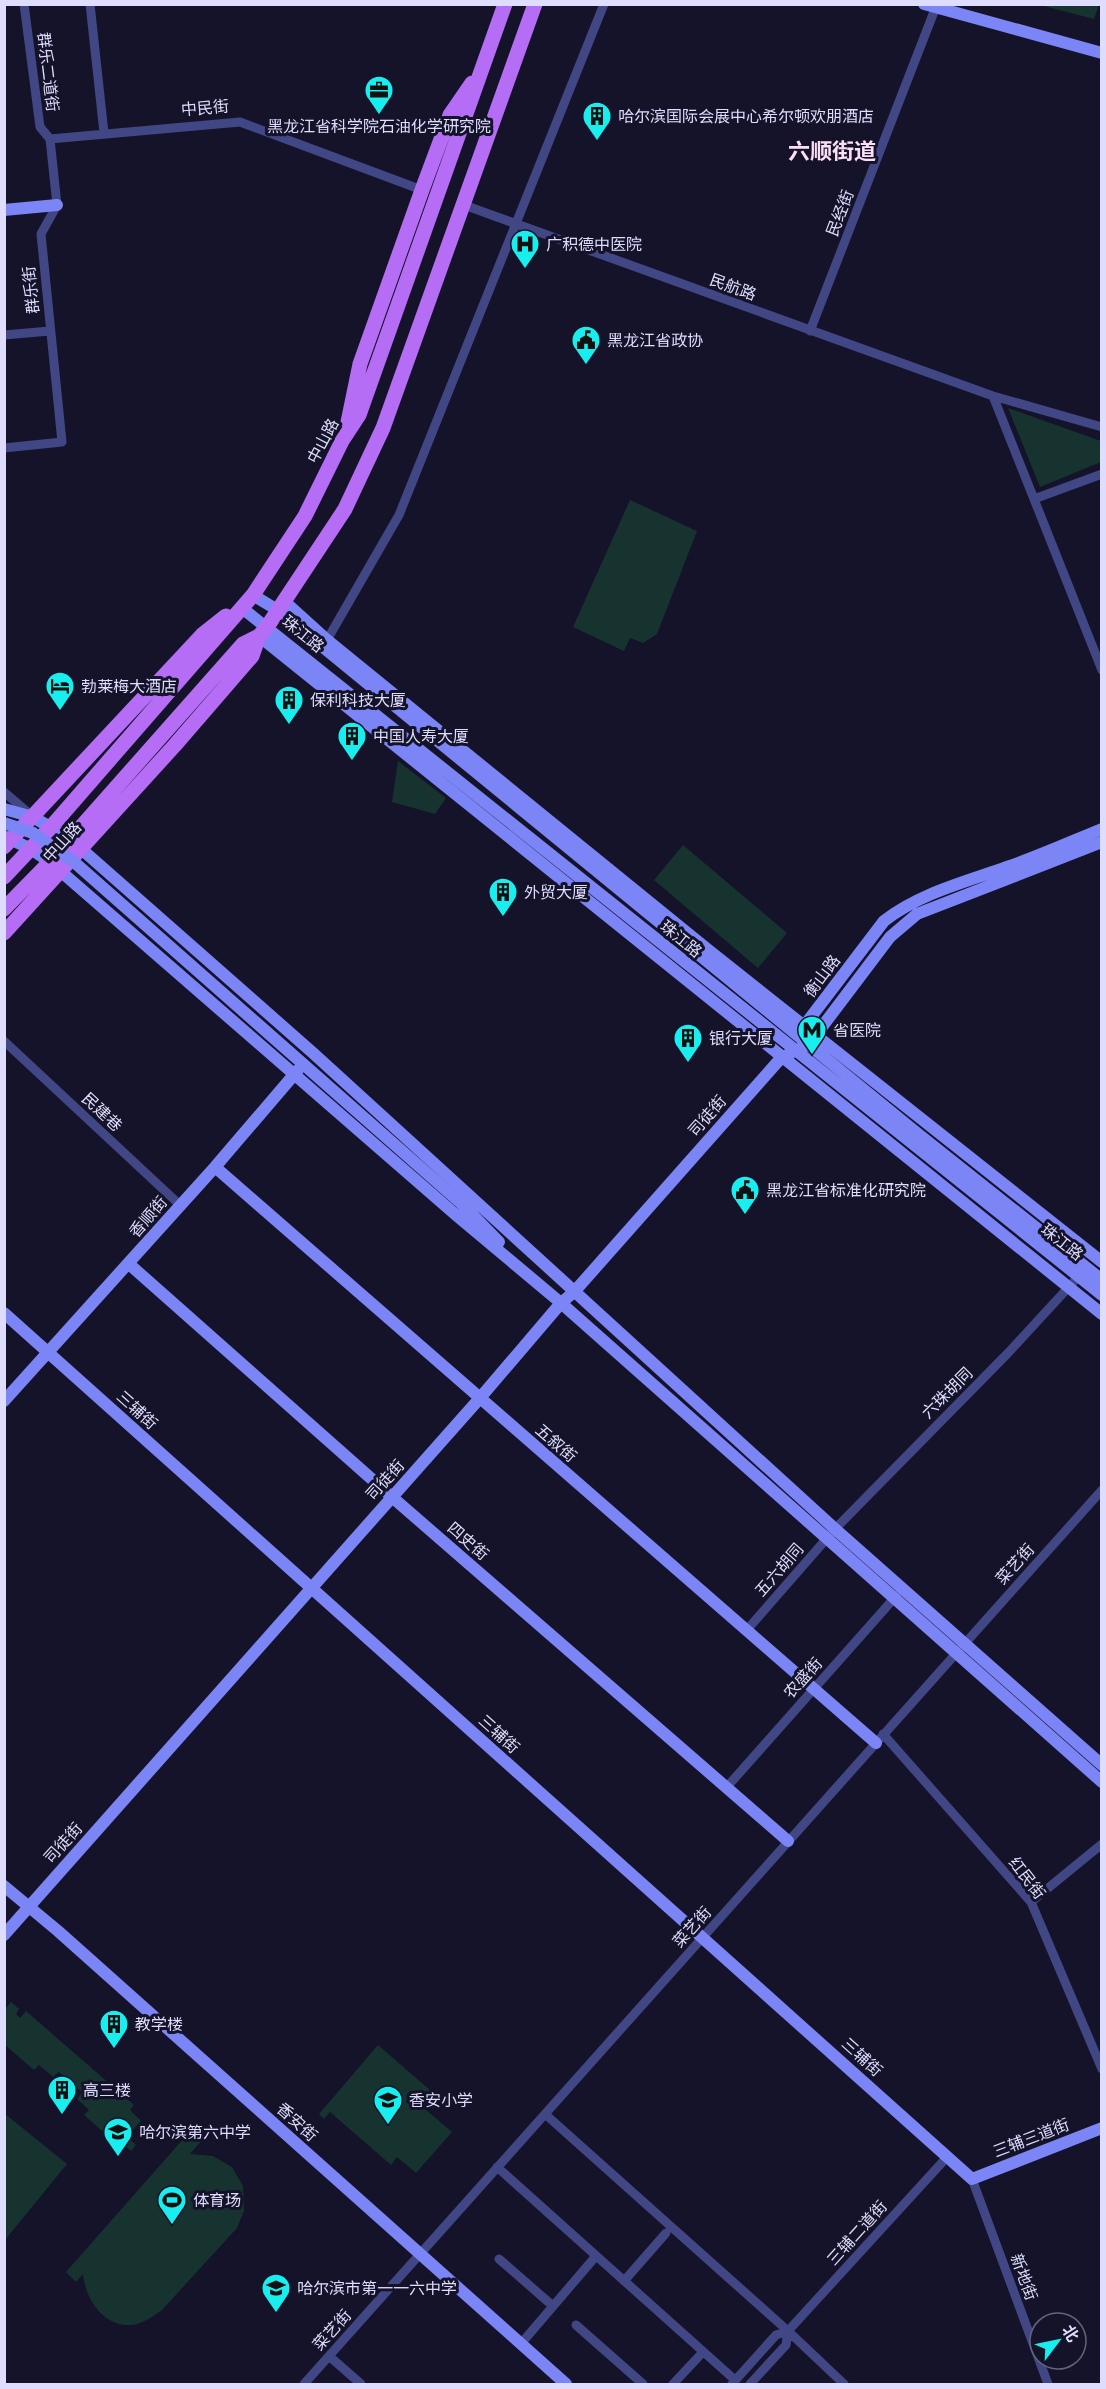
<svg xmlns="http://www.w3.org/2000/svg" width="1106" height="2389" font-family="'DejaVu Sans','Noto Sans SC',sans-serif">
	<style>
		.green { fill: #16332f }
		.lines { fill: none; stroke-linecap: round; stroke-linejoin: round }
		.street { stroke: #414685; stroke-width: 9 }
		.secondary { stroke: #7c85f5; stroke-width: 12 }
		.primary { stroke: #b46df4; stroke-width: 15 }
		.secondary-bridge { stroke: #7c85f5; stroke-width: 12 }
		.labels { text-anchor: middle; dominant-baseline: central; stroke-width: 6; stroke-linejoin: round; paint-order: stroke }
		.street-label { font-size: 16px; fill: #deddfd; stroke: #141329 }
		.poi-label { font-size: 16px; fill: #deddfd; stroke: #141329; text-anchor: start }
		.district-label { font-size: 22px; font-weight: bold; fill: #fddff5; stroke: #141329 }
	</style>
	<rect width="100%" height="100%" fill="#141329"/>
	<path class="green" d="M1040 5H1099L1094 19Z
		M1008 408 1101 441V462L1040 487Z
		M630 500 697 531 657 634 643 643 630 638 624 651 573 627Z
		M398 761 446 798 435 814 392 802Z
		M683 845 787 933 758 968 654 880Z
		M11 2002 19 2009 16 2014 20 2018 26 2011 134 2105 130 2110 141 2121 127 2137 136 2145 131 2151 121 2142 118 2145 84 2115 89 2110 77 2099 82 2092 59 2072 53 2077 39 2065 34 2070 5 2045V2007L6 2008Z
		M378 2045 430 2090 418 2103 452 2132 416 2173 397 2157 391 2165 330 2112 324 2119 319 2114Z
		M4 2113 67 2164 5 2240H4Z
		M192 2129 203 2139 190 2154 213 2156 232 2167 243 2186 244 2211 237 2228 162 2310C152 2317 140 2326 127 2325 101 2324 85 2297 83 2274L76 2282 66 2272Z"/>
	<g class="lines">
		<path class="street" d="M24 4 40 127 50 139
			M90 4 104 133
			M50 139 240 122 422 190
			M464 205 993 396 1102 670
			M810 331 937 4
			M4 335 50 331
			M993 396 1102 427
			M4 448 62 442 41 234 57 205 50 139
			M1034 499 1102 474
			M327 640 399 515 604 4
			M4 792 32 816
			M4 1041 180 1205
			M746 1631 835 1529 1009 1352 1078 1277
			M883 1734 1031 1902 1102 2069
			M726 1788 897 1595
			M1031 1902 1102 1844
			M545 2114 788 2331 844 2384
			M497 2167 735 2380
			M972 2179 1048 2384
			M499 2259 553 2306
			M624 2281 666 2233
			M576 2325 643 2384
			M525 2339 596 2256
			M329 2356 361 2384
			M304 2384 1102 1490
			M673 2384 703 2352
			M732 2384 776 2335 788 2331
			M750 2384 786 2345 788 2331 948 2156"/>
		<path class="secondary" d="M924 4 1102 53
			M4 210 57 205
			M253 595 279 611 918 1134 1102 1280
			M285 602 327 640 707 949 1102 1262
			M242 608 1102 1295
			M259 636 1102 1314
			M4 809 33 817 70 839 313 1053 835 1529 1102 1765
			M6 837 31 849 50 862 456 1215 561 1303 1102 1782
			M801 1030 884 921C920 893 965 882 1007 867 1039 856 1070 842 1102 829
			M215 1167 876 1743
			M462 1204 499 1242
			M129 1264 392 1497 788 1841
			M4 1313 972 2179 1102 2128
			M4 1401 215 1167 298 1070
			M4 1886 58 1931 566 2384
			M4 1935 480 1398 561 1303 574 1292 781 1058 809 1044 890 937 917 914 1102 842"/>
		<path class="primary" d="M348 422 360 364 422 190 450 115 472 83
			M4 847 202 635 226 616
			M4 877 52 826 253 595 305 516 342 441 359 415 505 4
			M4 909 50 862 243 644 259 636 267 627 345 509 383 428 535 4
			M4 933 175 745 252 656 259 636"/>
		<path class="secondary-bridge" d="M4 823 33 833 74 862 462 1204"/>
	</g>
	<defs>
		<g id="office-pin" transform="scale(1.5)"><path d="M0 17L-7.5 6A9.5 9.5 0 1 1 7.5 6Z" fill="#18eeee" stroke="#141329"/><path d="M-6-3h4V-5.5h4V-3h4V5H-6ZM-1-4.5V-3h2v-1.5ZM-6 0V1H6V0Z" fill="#111"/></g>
		<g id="building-pin" transform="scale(1.5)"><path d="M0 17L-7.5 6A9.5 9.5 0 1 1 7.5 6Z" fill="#18eeee" stroke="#141329"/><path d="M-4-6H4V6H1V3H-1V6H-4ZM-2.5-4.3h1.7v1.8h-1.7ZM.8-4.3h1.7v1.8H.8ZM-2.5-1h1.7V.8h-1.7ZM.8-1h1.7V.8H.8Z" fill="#111"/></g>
		<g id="hospital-pin" transform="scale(1.5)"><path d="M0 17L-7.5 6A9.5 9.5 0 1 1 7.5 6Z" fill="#18eeee" stroke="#141329"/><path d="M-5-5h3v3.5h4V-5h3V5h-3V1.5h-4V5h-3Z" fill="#111"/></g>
		<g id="civic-pin" transform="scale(1.5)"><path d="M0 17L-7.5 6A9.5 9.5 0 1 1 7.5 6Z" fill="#18eeee" stroke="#141329"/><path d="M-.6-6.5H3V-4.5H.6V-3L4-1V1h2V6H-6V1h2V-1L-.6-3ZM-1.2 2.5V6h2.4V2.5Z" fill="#111"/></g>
		<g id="hotel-pin" transform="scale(1.5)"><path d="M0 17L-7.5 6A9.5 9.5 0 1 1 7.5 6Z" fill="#18eeee" stroke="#141329"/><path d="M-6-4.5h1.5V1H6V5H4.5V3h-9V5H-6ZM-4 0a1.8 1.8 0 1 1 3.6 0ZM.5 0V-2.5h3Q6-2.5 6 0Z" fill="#111"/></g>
		<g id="metro-pin" transform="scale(1.5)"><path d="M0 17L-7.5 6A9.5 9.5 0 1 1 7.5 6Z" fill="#18eeee" stroke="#141329"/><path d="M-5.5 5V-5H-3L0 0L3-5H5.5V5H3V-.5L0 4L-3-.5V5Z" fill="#111"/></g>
		<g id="school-pin" transform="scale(1.5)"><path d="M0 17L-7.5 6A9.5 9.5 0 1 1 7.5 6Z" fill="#18eeee" stroke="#141329"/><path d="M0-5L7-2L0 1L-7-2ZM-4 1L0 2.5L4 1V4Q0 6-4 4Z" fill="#111"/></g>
		<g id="stadium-pin" transform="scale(1.5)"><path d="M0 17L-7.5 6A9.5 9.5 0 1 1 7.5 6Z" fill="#18eeee" stroke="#141329"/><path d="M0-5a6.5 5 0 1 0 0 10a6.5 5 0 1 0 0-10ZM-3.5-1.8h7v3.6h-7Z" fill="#111"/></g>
	</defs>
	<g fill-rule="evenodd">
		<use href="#office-pin" x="379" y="90"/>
		<use href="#building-pin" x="597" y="116"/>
		<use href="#hospital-pin" x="525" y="244"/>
		<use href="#civic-pin" x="586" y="340"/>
		<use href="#hotel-pin" x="60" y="686"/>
		<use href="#building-pin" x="289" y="700"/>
		<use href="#building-pin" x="352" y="736"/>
		<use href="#building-pin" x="503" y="892"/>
		<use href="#metro-pin" x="812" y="1030"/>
		<use href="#building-pin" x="688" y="1038"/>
		<use href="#civic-pin" x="745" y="1190"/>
		<use href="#building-pin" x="114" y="2024"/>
		<use href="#building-pin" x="62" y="2090"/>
		<use href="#school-pin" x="388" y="2100"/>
		<use href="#school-pin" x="118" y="2132"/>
		<use href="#stadium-pin" x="172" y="2200"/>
		<use href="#school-pin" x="276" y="2288"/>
	</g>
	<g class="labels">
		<g class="street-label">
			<text transform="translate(48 72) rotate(83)">群乐二道街</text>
			<text transform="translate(205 108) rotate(-5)">中民街</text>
			<text transform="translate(840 213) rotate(-69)">民经街</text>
			<text transform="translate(733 287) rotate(20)">民航路</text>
			<text transform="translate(31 290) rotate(-96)">群乐街</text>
			<text transform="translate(323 441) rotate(-62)">中山路</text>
			<text transform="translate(303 634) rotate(39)">珠江路</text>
			<text transform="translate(62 842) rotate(-48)">中山路</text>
			<text transform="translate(681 939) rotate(39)">珠江路</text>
			<text transform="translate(822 976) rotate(-53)">衡山路</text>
			<text transform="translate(102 1112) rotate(43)">民建巷</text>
			<text transform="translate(707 1116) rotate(-49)">司徒街</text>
			<text transform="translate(148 1217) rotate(-49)">香顺街</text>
			<text transform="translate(1062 1242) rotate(38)">珠江路</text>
			<text transform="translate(947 1393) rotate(-45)">六珠胡同</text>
			<text transform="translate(137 1410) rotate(42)">三辅街</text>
			<text transform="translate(556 1443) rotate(41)">五叙街</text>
			<text transform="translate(385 1480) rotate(-48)">司徒街</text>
			<text transform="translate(468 1541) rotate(41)">四史街</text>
			<text transform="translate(1015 1564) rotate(-48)">菜艺街</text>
			<text transform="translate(779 1570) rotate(-49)">五六胡同</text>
			<text transform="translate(803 1678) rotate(-48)">农盛街</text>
			<text transform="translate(499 1734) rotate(42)">三辅街</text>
			<text transform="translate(63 1843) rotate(-48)">司徒街</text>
			<text transform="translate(1027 1878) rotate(52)">红民街</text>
			<text transform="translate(692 1927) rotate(-48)">菜艺街</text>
			<text transform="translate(862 2057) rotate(42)">三辅街</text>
			<text transform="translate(297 2122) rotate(42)">香安街</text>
			<text transform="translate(1031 2138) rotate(-21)">三辅三道街</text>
			<text transform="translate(857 2233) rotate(-48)">三辅二道街</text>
			<text transform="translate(1024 2277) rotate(70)">新地街</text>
			<text transform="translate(332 2330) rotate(-48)">菜艺街</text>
		</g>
		<g class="poi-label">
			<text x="618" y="116">哈尔滨国际会展中心希尔顿欢朋酒店</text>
			<text x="379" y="126" text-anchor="middle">黑龙江省科学院石油化学研究院</text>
			<text x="546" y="244">广积德中医院</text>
			<text x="607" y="340">黑龙江省政协</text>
			<text x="81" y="686">勃莱梅大酒店</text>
			<text x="310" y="700">保利科技大厦</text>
			<text x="373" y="736">中国人寿大厦</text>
			<text x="524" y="892">外贸大厦</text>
			<text x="833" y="1030">省医院</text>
			<text x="709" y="1038">银行大厦</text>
			<text x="766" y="1190">黑龙江省标准化研究院</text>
			<text x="135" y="2024">教学楼</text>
			<text x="83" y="2090">高三楼</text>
			<text x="409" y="2100">香安小学</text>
			<text x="139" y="2132">哈尔滨第六中学</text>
			<text x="193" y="2200">体育场</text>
			<text x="297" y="2288">哈尔滨市第一一六中学</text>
		</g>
		<g class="district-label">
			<text x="832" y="151">六顺街道</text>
		</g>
	</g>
	<rect width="1106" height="2389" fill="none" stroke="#deddfd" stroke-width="12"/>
	<g transform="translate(1058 2341) rotate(58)"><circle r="28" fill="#141329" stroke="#65647e" stroke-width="1.5"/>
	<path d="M0-4.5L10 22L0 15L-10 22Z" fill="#18eeee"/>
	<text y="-9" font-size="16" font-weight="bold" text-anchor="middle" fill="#deddfd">北</text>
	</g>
</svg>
